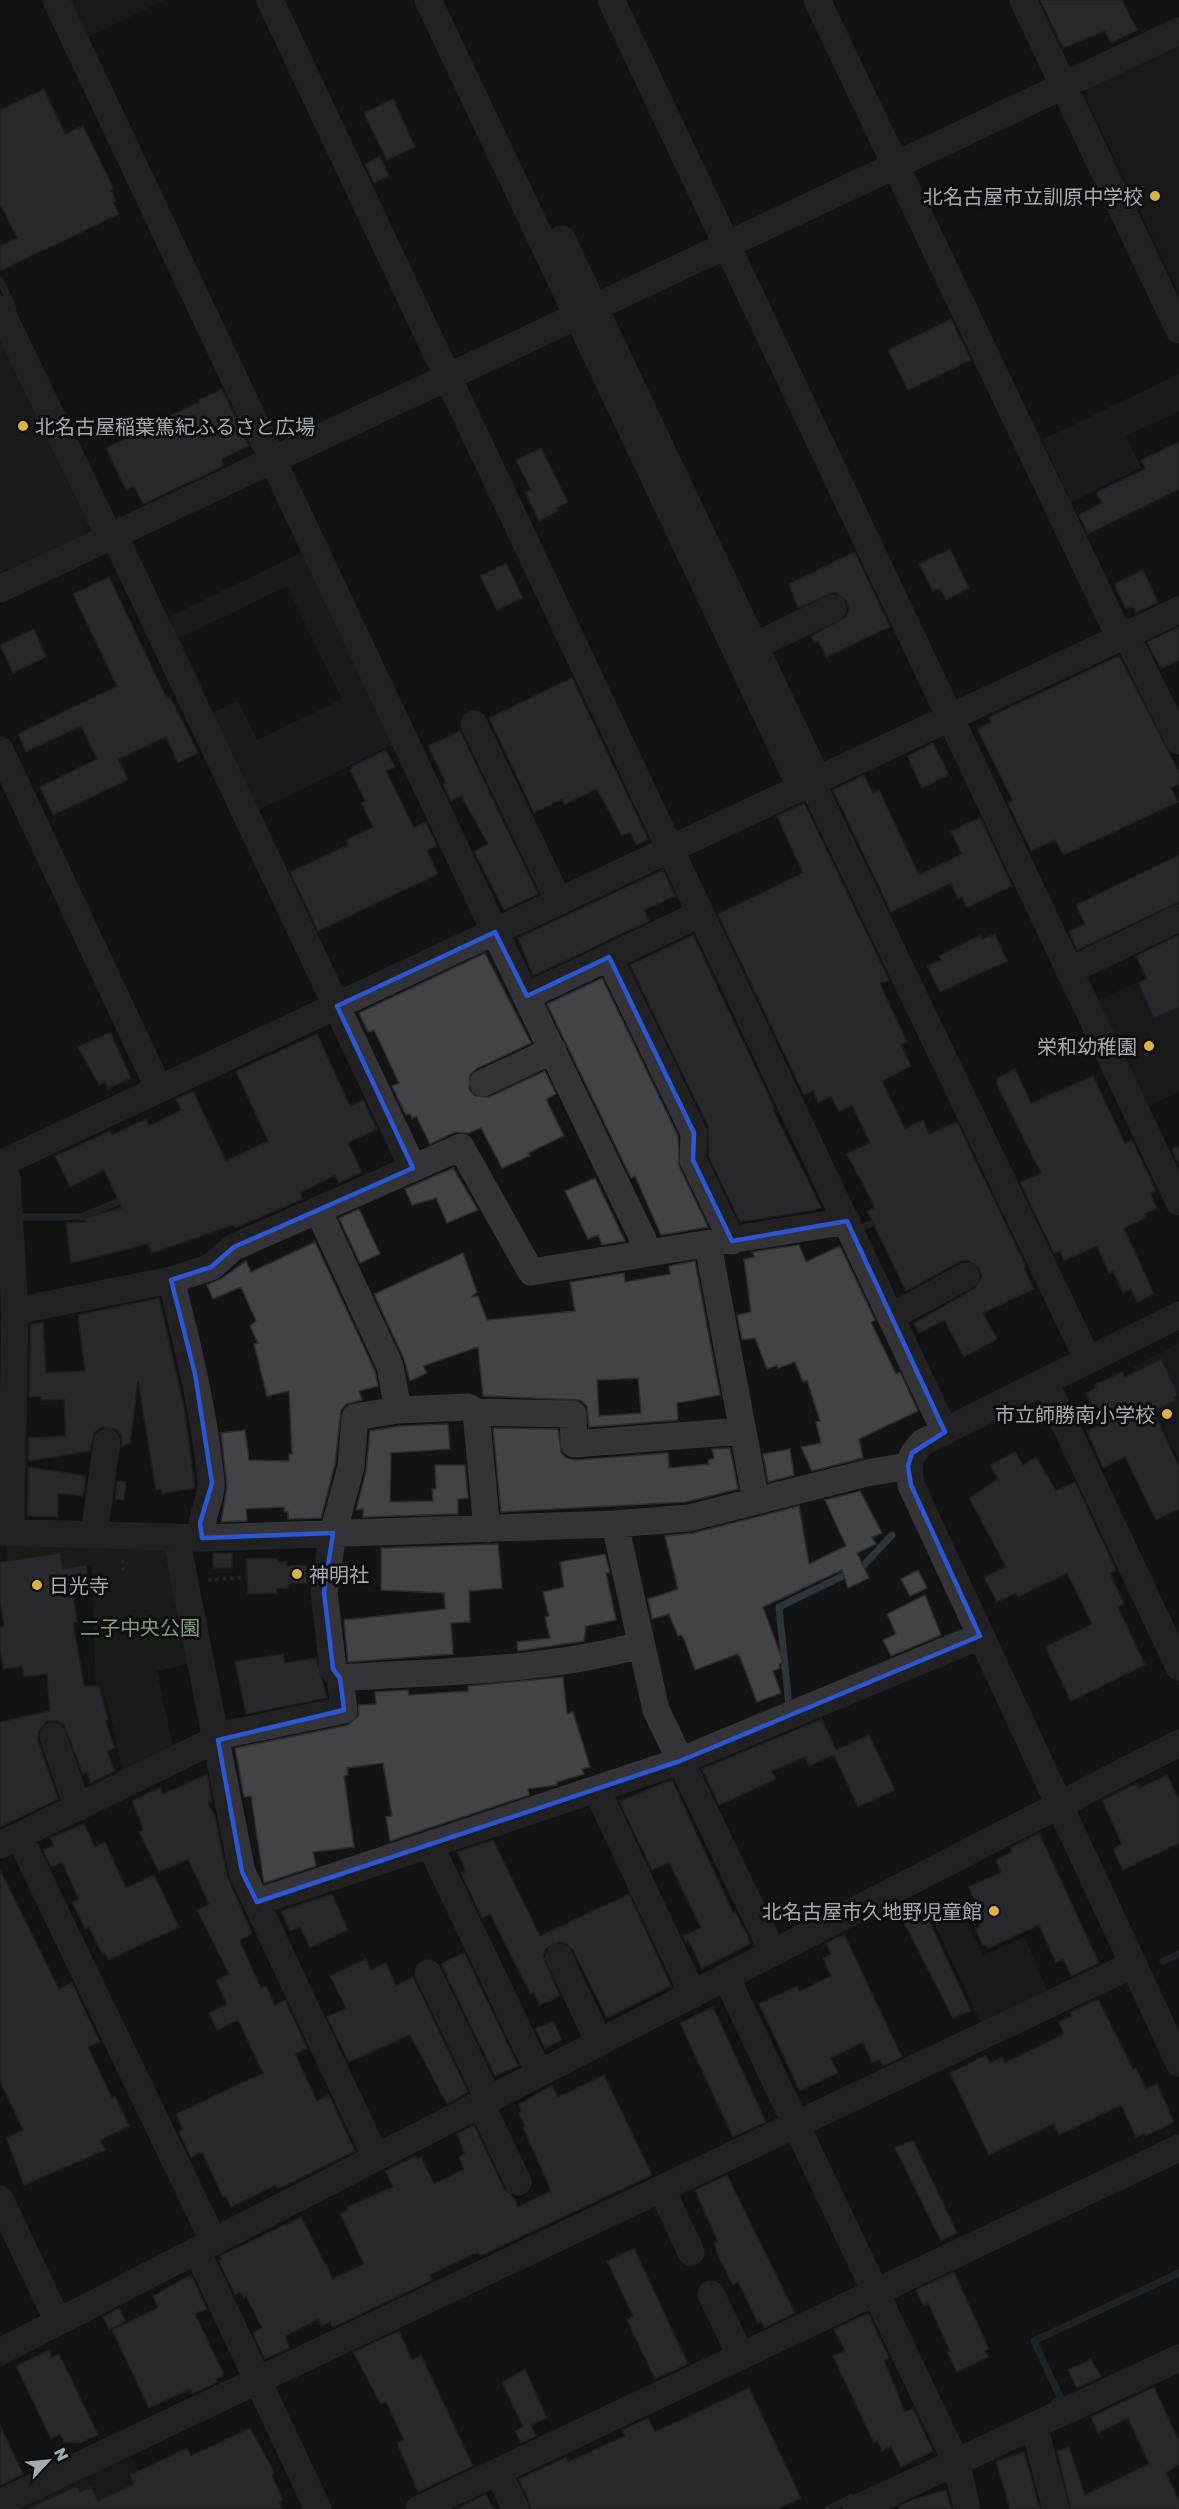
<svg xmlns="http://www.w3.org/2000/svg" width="1179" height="2509" font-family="'Golos Text','Noto Sans JP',sans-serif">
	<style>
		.built { fill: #1f1f21 }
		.green { fill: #1f2620 }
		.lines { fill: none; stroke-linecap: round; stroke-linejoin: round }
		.stream { stroke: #2d343b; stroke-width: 7 }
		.building { fill: #424347; stroke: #2d2d30; stroke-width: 1.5; fill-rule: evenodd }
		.path { stroke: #3a3b3f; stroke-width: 4; stroke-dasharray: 3 4.5; stroke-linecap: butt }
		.minor { stroke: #343438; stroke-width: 27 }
		.marked { fill: none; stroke: #2b57d4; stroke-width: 4.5; stroke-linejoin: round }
		.poi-dot { fill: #ddb241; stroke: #0e0e0f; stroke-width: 2 }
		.labels { text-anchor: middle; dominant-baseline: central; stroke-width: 6; stroke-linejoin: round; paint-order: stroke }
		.poi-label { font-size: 20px; fill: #a5a9b3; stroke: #0e0e0f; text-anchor: end }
		.park-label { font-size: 20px; fill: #7e9c82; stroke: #0e0e0f }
	</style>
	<rect width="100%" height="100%" fill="#131214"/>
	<path class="built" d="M68 0H165L86 38Z
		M1179 45V294L1085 97 1087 89Z
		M1179 963V1092L1147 1107 1097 1001Z
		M1179 1343V1461L1133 1367Z
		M129 2452 156 2509H11Z"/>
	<path class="green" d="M0 331 90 521 87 533 0 573Z
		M1179 374V411L1126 436 1141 468 1071 502 1042 440Z
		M303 552 396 743 253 813 206 716 238 701 257 740 342 699 287 586 179 638 203 688 194 692 160 621Z
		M6 1543 164 1548 171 1554 195 1662 157 1671 174 1752 124 1776 106 1696H96L92 1565 63 1569 60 1553 8 1561Z
		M955 1897 983 1956 1024 1937 1050 1996 983 2027 928 1910Z"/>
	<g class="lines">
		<path class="stream" d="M0 280 13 308
			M17 1217H81L125 1199
			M862 1228 881 1218
			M789 1706 779 1607 863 1566 892 1535
			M1163 1961 1179 1954
			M1055 2402 1061 2399 1034 2341 1179 2273
			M828 2509 851 2498"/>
	</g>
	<path class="building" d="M1040 0H1122L1137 30 1111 43 1105 31 1063 48Z
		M44 89 65 134 83 126 114 189 111 190 116 201 113 202 119 214 0 271V246L17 238 0 203V110Z
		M393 99 415 147 387 160 364 113Z
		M380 156 389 176 374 183 365 164Z
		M951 319 971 360 908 390 888 350Z
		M222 389 249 446 221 459 224 466 143 504 134 486 126 490 106 448 141 431 140 429 200 402 199 400Z
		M1179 442V489L1088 534 1079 515 1102 503 1096 492 1146 469 1141 460Z
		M541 448 568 502 556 508 558 511 539 521 525 492 531 490 516 460Z
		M950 549 969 588 946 600 940 588 933 591 919 564Z
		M852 553H855L890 627 826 657 818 641 815 643 811 636 846 617 849 610 847 601 834 592 798 608 789 584Z
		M506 563 523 598 497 610 480 576Z
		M1143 570 1158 602 1136 613 1132 606 1126 609 1114 584Z
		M109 577 167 699 170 697 198 753 178 763 166 737 118 759 128 780 53 815 40 787 97 759 81 726 26 752 18 734 117 686 73 594Z
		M1179 627V660L1161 669 1147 642Z
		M34 629 46 657 13 673 0 645Z
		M1119 656 1179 772V784L1171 788 1178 802 1064 855 1055 840 1031 851 1008 803 1013 801 977 729 991 722 989 717Z
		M572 678 648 839 636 845 630 832 622 836 597 789 564 805 562 799 534 813 489 718Z
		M460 731 538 894 504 910 474 851 488 844 461 796 451 801 443 785 446 783 428 746Z
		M933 743 949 775 922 788 907 756Z
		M386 750 395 767 386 771 414 828 426 822 437 846 427 850 438 874 318 931 290 872 348 845 346 840 373 827 361 803 365 801 350 770 353 766Z
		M864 775 873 793 879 790 919 875 962 854 951 831 980 817 1012 886 967 908 962 897 958 899 951 883 891 912 833 790Z
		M804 803 889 980 880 984 907 1042 901 1045 911 1066 882 1081 905 1129 923 1120 929 1134 957 1122 1026 1267 1024 1268 1034 1289 983 1313 997 1339 964 1357 944 1320 919 1333 914 1323 974 1289 982 1277 979 1268 967 1260 959 1262 906 1291 867 1211 874 1208 873 1203 847 1154 870 1143 852 1105 839 1112 831 1096 818 1103 813 1091 804 1095 718 914 803 873 777 816Z
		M1179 855V902L1077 950 1069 931 1085 924 1076 905Z
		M663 870 675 896 644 910 649 921 533 976 518 938Z
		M995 934 1007 961 940 992 927 966 941 960 939 956 980 935 982 940Z
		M693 935 775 1109 773 1110 821 1207 814 1210 740 1222 709 1157 708 1126 630 965Z
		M1179 935V1007L1154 1018 1138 983 1147 979 1136 956Z
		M485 953 531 1043 476 1069 470 1075 469 1089 475 1096 489 1097 545 1071 556 1094 546 1099 564 1136 528 1153 530 1156 502 1168 481 1128 469 1133 455 1132 430 1144 416 1116 412 1119 410 1114 406 1115 392 1086 399 1083 374 1030 368 1032 359 1013Z
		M602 978 678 1136 679 1166 708 1227 661 1235 635 1176 631 1178 547 1004Z
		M110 1032 131 1078 108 1089 105 1082 99 1085 78 1047Z
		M317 1034 350 1106 363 1100 377 1129 348 1143 362 1172 339 1183 335 1175 300 1193 303 1199 235 1228 234 1225 152 1253 148 1244 71 1263 66 1223 86 1222 84 1218 122 1208 104 1170 70 1187 55 1156 110 1131 112 1135 146 1119 149 1126 181 1110 176 1099 193 1091 226 1161 268 1141 236 1071Z
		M1015 1069 1031 1103 1093 1076 1125 1144 1132 1140 1156 1191 1150 1193 1157 1208 1145 1214 1147 1217 1124 1228 1154 1294 1137 1302 1131 1289 1123 1293 1113 1271 1109 1273 1097 1246 1064 1261 1060 1251 1054 1253 1020 1182 1041 1173 997 1085V1078Z
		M1179 1146V1165L1172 1149Z
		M453 1168 478 1210 447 1223 436 1198 412 1205 405 1189Z
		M595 1178 625 1241 602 1245 598 1235 588 1239 565 1191Z
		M359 1209 380 1254 360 1263 339 1218Z
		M315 1242 375 1371 378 1386 359 1391 362 1400 346 1404 341 1410 335 1464 321 1518 288 1519V1512H284V1507L246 1509 247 1521 221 1522 227 1487 221 1433 245 1430 249 1460 289 1461V1454H292L289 1391 267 1396 254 1344 258 1343 250 1326 256 1321 241 1287 213 1299 207 1285 221 1279 246 1261 251 1272Z
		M799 1245 806 1262 840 1246 875 1320 871 1322 896 1374 900 1372 918 1411 859 1439 863 1458 812 1471 801 1447 821 1443 816 1422 820 1421 807 1380 803 1382 795 1362 778 1368 777 1365 767 1369 755 1338 742 1340 737 1315 751 1312 744 1259 755 1257 752 1252Z
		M463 1253 477 1292 472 1297 478 1296 487 1320 575 1311 570 1282 624 1273 625 1282 670 1274 669 1266 695 1261 720 1395 677 1403 678 1420 589 1427 587 1406 580 1400 483 1396 478 1347 423 1366 427 1373 410 1381 404 1359 374 1294ZM638 1378 641 1413 599 1416 597 1380Z
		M159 1298 184 1407 195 1488 162 1494 161 1489 156 1490 138 1381 130 1444 122 1446V1437L116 1429 102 1427 94 1433 90 1451 28 1461V1438L66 1436 64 1399 41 1400V1397H29L31 1324 43 1322 46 1373 85 1371 78 1315Z
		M1161 1359 1178 1395 1173 1397 1175 1401 1154 1411 1179 1467V1509L1156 1520 1125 1457 1103 1468 1087 1431 1101 1424 1086 1393 1096 1388 1094 1385 1122 1372 1125 1377Z
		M448 1424 450 1449 391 1453 390 1502 433 1501 432 1489H436L435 1465H465L468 1498 458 1499V1514L363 1517V1509L356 1510 366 1471 370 1431 400 1426Z
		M493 1428 558 1429 561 1452 566 1458 575 1460 668 1453 669 1468 709 1464 708 1460 714 1458 712 1449 730 1448 738 1489 686 1502 501 1512Z
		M790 1449 794 1475 768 1482 763 1454Z
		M1015 1452 1023 1465 1036 1457 1056 1491 1075 1482 1116 1570 1110 1573 1124 1604 1118 1607 1145 1665 1071 1701 1045 1647 1092 1624 1067 1573 1018 1597 1016 1593 997 1602 984 1577 1006 1567 969 1498 998 1479 990 1465Z
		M28 1467 86 1476 83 1496 58 1493V1517L27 1516Z
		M117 1481 126 1482 124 1500 115 1499Z
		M860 1491 882 1533 872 1537 876 1544 857 1553 869 1578 848 1588 842 1570 763 1607 783 1662 779 1664 780 1668 773 1671 781 1693 757 1702 740 1657 737 1654 695 1670 684 1639 681 1635 678 1636 669 1614 652 1619 648 1599 678 1589 665 1536 693 1533 799 1506 809 1564 846 1546 825 1500Z
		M498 1544 502 1588 469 1591 470 1622 451 1623 453 1654 348 1662 344 1620 445 1609 444 1593 381 1590V1548Z
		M60 1553 63 1569 86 1565 90 1592 73 1595 77 1622H73L84 1686H99L108 1719 105 1720 115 1748 107 1751 115 1771 91 1783 87 1772 83 1774 64 1725 57 1721H47L38 1732V1741L58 1799 0 1827V1722L50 1711 47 1674 24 1677 22 1666 3 1669 0 1648V1627L4 1626 0 1600V1562Z
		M213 1553H232V1568H213Z
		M605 1554 610 1573H606L616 1620 586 1626 584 1641 518 1651 517 1642 550 1638 545 1617 549 1616 543 1592 564 1587 560 1562Z
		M277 1558 278 1562 287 1561V1566L306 1565 307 1583 288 1584V1588L276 1589 277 1593 248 1594 246 1559Z
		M918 1570 927 1588 910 1596 901 1579Z
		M925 1595 941 1635 891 1656 883 1640 896 1634 887 1614Z
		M283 1654 285 1663 316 1658 327 1698 246 1714 235 1661Z
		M563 1677 567 1714 573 1712 590 1767 582 1769 584 1774 557 1782V1785L528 1789 529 1795 390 1841 386 1817 392 1816 383 1763 347 1768 348 1775 344 1776 354 1847 313 1852 316 1866 264 1883 251 1796 244 1797 235 1748 348 1725 358 1716 359 1705 376 1704 375 1692 408 1690 409 1695 468 1691V1686Z
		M822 1719 836 1750 869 1735 895 1790 858 1807 834 1755 809 1766 805 1757 772 1771 776 1779 719 1805 702 1769Z
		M207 1774 212 1802 208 1803 215 1817 227 1875 252 1934 240 1940 241 1944 261 1988 266 1986 275 2005 285 2000 307 2048 295 2054 317 2101 329 2095 355 2151 278 2189 276 2185 231 2207 226 2196 223 2197 202 2152 191 2158 179 2132 183 2130 176 2114 263 2073 238 2020 217 2030 209 2013 227 2004 216 1980 229 1974 197 1910 209 1904 188 1859 159 1872 139 1832 143 1830 141 1822 132 1801 160 1787 163 1794Z
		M1167 1775 1179 1800V1843L1123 1870 1113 1849 1122 1844 1102 1800 1137 1783 1140 1788Z
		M672 1780 733 1913 735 1911 751 1943 702 1969 688 1939 686 1943 683 1936 701 1928 669 1862 652 1870 619 1801Z
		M84 1824 95 1847 105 1842 126 1888 154 1875 179 1927 108 1960 105 1953 102 1954 89 1927 85 1929 72 1902 79 1899 62 1862 51 1867 43 1850 54 1845 50 1838Z
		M1039 1833 1099 1963 1072 1976 1063 1959 1056 1963 1039 1925 989 1948 982 1944 976 1930 982 1921 969 1887 1001 1872 996 1860 1012 1852 1010 1848Z
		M493 1840 540 1936 629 1894 671 1986 607 2018 573 1950 567 1944 560 1941 546 1948 543 1956 560 1996 540 2005 533 1992 530 1993 490 1914 482 1918 461 1873 466 1871 457 1852Z
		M0 1870 59 1989 72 1983 100 2042 88 2047 112 2098 115 2096 129 2126 100 2140 105 2150 24 2185 6 2138 23 2130 0 2081Z
		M332 1894 348 1930 310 1948 300 1927 290 1931 281 1911Z
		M921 1903 971 2011 953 2018 901 1917 902 1912Z
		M844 1934 902 2057 883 2066 880 2059 872 2063 863 2042 831 2058 838 2073 800 2091 759 2004 797 1986 799 1992 831 1976 823 1958 831 1954 826 1943Z
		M464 1952 518 2066 495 2076 441 1964Z
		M366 1959 371 1970 386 1963 396 1986 413 1977 468 2092 447 2104 410 2035 349 2062 327 2017 346 2008 330 1976Z
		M1098 1999 1133 2069 1136 2068 1146 2089 1157 2084 1174 2122 1146 2136 1144 2133 1136 2137 1121 2105 1059 2135 1053 2124 989 2155 950 2073 986 2055 990 2063 1002 2057 1005 2063 1064 2034 1059 2022 1072 2016 1070 2012Z
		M713 2007 766 2122 733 2137 680 2023Z
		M553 2021 562 2040 545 2048 535 2029Z
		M604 2075 652 2175 480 2256 478 2252 429 2275 432 2280 340 2324 332 2327 330 2322 321 2326 318 2319 285 2336 290 2348 265 2359 253 2333 262 2328 246 2296 244 2298 241 2292 235 2295 219 2261 222 2260 220 2256 301 2217 333 2279 364 2264 340 2214 348 2210 347 2207 393 2187 385 2171 415 2156 417 2159 421 2157 434 2184 464 2169 459 2157 465 2154 457 2134 474 2125 504 2189 514 2197 518 2207 551 2191 523 2127 525 2126 519 2113 522 2112 519 2104 552 2085 558 2097Z
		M913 2140 957 2233 941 2241 895 2148Z
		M727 2175 795 2313 764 2328 761 2321 758 2323 738 2282 733 2285 717 2253 714 2243 718 2242 695 2190Z
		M634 2248 688 2364 655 2379 627 2320 633 2316 607 2261Z
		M954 2272 989 2349 985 2351 988 2357 957 2372 947 2352 950 2351 928 2303 924 2306 916 2290Z
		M191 2275 207 2309 195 2314 224 2375 216 2379 218 2382 192 2394 190 2389 149 2408 112 2330 158 2308 153 2296Z
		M119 2308 126 2321 109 2330 103 2317Z
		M868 2313 889 2358 884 2360 905 2412 913 2408 933 2451 901 2467 891 2446 882 2451 877 2441 874 2443 833 2356 845 2351 834 2329Z
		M399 2331 412 2360 421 2355 473 2466 418 2492 397 2443 404 2440 386 2402 381 2404 353 2352Z
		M49 2350 52 2357 59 2354 98 2435 80 2443 64 2442 60 2434 51 2439 16 2366Z
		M1091 2359 1101 2377 1077 2388 1068 2370Z
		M525 2369 547 2418 531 2425 536 2436 521 2443 515 2431 523 2427 502 2382Z
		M1154 2387 1179 2441V2464L1166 2473 1179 2500V2509H1071L1057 2451 1069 2447 1085 2495 1149 2464 1128 2418 1098 2433 1091 2417Z
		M749 2388 801 2498 778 2509H532L519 2479 566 2457 568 2462 625 2436 622 2430 648 2418 655 2432Z
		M0 2425 23 2474 0 2486Z
		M250 2428 274 2472 272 2476 283 2500 279 2502 282 2509H28L77 2486 80 2492 91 2487 98 2501 134 2484 130 2475 187 2448 191 2456Z
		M1024 2452 1040 2509H1010L996 2461Z
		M946 2490 951 2509H899V2506L912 2500Z
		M486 2494 493 2509H456Z"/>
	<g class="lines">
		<path class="path" d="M123 1560V1571
			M208 1580 247 1577"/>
		<path class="minor" d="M56 0 495 932 643 1239 647 1253
			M270 0 945 1432
			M428 0 801 788
			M611 0 1179 1202
			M817 0 1120 638
			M1023 0 1179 330
			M562 239 818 780
			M0 309 110 538
			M115 537 413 1168
			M0 589 1179 31
			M1126 635 1179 741
			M755 646 833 608
			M474 724 559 902
			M0 750 159 1089
			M812 783 1088 1360
			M609 957 694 1133 693 1160 732 1241
			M1069 971 1179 918
			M527 996 700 914
			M483 1083 553 1050
			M0 1162 7 1179 15 1311 11 1532
			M0 1164 1179 610
			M318 1210 390 1366 398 1410
			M708 1245 756 1501
			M171 1280C188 1346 204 1412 211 1480 213 1499 199 1516 202 1538
			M15 1311 171 1280 211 1267 234 1247 461 1147 531 1272 847 1221
			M1179 1315 923 1442C909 1456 907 1465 911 1485L1179 2063
			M891 1317 966 1276
			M1045 1382 1179 1667
			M476 1412 487 1529
			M615 1524 656 1710 773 1953
			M0 1532 202 1538 615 1524 689 1518 867 1473 908 1466
			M94 1534 107 1442
			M176 1537 242 1872 376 2158
			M340 1678C440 1671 543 1672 640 1645
			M53 1736 78 1808
			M597 1790 693 1995
			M19 1836 214 2242
			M0 1845 227 1734 344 1710 340 1678 333 1669 324 1592 333 1533 351 1467 355 1417 398 1410 468 1407 476 1412 573 1414 574 1444 742 1431
			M430 1845 539 2073
			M257 1902 680 1761 980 1636
			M559 1957 599 2042
			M428 1973 489 2100
			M726 1977 956 2462 967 2509
			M481 2104 518 2182
			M662 2190 691 2252
			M0 2199 58 2322
			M197 2251 318 2509
			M711 2294 741 2356
			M0 2352 1179 1743
			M1034 2426 1056 2509
			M498 2472 516 2509
			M0 2503 1134 1964
			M419 2509 1179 2148
			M856 2509 1179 2358"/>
	</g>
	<path d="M0 0H1179V2509H0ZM495 932 527 996 609 957 694 1133 693 1160 732 1241 847 1221 945 1432 912 1453 908 1466 911 1485 980 1636 680 1761 257 1902 242 1872 218 1740 344 1710 340 1678 333 1669 324 1592 333 1533 202 1538 200 1523 212 1483 195 1374 171 1280 211 1267 234 1247 413 1168 337 1006Z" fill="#131214" fill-opacity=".55" fill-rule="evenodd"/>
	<path class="marked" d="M495 932 527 996 609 957 694 1133 693 1160 732 1241 847 1221 945 1432 912 1453 908 1466 911 1485 980 1636 680 1761 257 1902 242 1872 218 1740 344 1710 340 1678 333 1669 324 1592 333 1533 202 1538 200 1523 212 1483 195 1374 171 1280 211 1267 234 1247 413 1168 337 1006Z"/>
	<g class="poi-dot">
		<circle cx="1155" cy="196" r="6"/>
		<circle cx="23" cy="426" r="6"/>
		<circle cx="1149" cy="1046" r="6"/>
		<circle cx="1167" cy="1414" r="6"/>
		<circle cx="297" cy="1574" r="6"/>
		<circle cx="37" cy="1585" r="6"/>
		<circle cx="994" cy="1911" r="6"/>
	</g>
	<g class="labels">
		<g class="poi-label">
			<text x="1143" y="196">北名古屋市立訓原中学校</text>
			<text x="35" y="426" text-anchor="start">北名古屋稲葉篤紀ふるさと広場</text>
			<text x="1137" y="1046">栄和幼稚園</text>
			<text x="1155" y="1414">市立師勝南小学校</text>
			<text x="309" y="1574" text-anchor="start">神明社</text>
			<text x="49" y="1585" text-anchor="start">日光寺</text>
			<text x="982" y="1911">北名古屋市久地野児童館</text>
		</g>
		<g class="park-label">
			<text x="140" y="1627">二子中央公園</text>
		</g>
	</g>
	<g transform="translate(48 2461) rotate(64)" stroke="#0e0e0f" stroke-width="4.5" paint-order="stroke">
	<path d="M0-4.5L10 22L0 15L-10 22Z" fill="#a5a9b3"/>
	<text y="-9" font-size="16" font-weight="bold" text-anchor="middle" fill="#a5a9b3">N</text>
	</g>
</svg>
